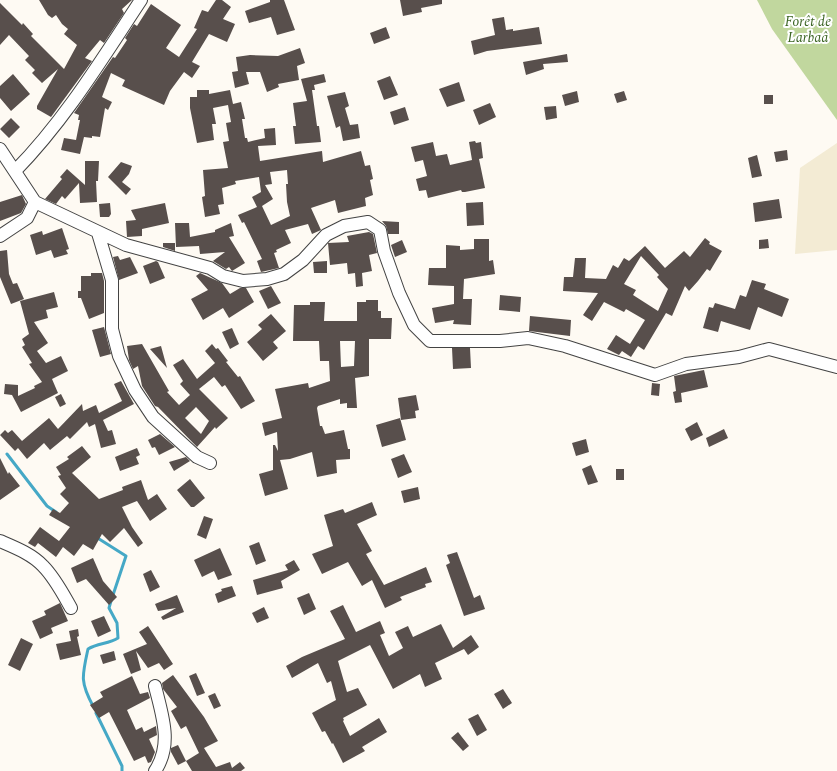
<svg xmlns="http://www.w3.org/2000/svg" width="837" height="771" font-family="Spectral,serif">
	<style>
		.farmland { fill: #f3ebd4 }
		.forest { fill: #c1d79e }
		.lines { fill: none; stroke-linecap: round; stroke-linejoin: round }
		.stream { stroke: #45a8c6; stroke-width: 3 }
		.building { fill: #584f4c; fill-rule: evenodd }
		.minor-casing { stroke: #434343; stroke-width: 14 }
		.minor { stroke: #fff; stroke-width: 12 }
		.labels { text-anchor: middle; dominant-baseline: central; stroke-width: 4; stroke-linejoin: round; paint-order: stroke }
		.park-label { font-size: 14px; font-style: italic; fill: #3b6423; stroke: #fff }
	</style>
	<rect width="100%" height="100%" fill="#fefaf3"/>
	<path class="farmland" d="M837 143V250L795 254 800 168Z"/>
	<path class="forest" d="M757 0H837V120L772 29Z"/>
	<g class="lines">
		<path class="stream" d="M7 454 47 506 56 512
			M96 537 126 556 113 595
			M93 706C80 682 82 676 88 649 98 643 109 644 118 638L117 623 109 608 111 601
			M96 713 122 766V771"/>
	</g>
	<path class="building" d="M39 0H132L122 9 124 13 104 43 100 40 85 58 92 61 51 117 37 109V106L58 69 42 83 32 73 35 70 25 60 29 56 9 35 0 45V3L22 25 23 23 33 34 31 36 64 69 77 45 64 34 68 29 62 24 56 15 52 18 48 15Z
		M216 0H222L231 7 223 19 235 24 227 42 209 34 192 62 200 66 192 78 184 72 170 91 164 105 122 86 125 80 111 73 102 97 112 102 108 110 105 108 100 137 92 136V138L84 137 80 154 61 150 64 138 76 140 80 120H78L79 115 74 113 113 57 115 58 127 40 125 38 134 24 137 26 151 4 181 25 166 48 179 57 197 29 194 28 202 10 208 12Z
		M270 0H284L295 30 277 35 271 17 249 23 245 11 270 2Z
		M400 0H442V4L421 8 422 12 403 16Z
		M504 17 506 30 513 29V31L539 27 542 44 487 51 474 55 471 41 495 35 492 19Z
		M386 27 390 38 374 44 370 33Z
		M300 48 305 63 297 66 299 80 278 84 279 87 267 92 260 72H246L249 84 235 88 232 72 238 71 236 57 250 55 278 56Z
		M567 54 568 62 543 64 544 69 526 75 523 62Z
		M13 74 30 94 11 111 0 98V86Z
		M324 74 326 82 314 85 315 90H312L317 126H319L321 142 295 144 293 126H296L293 103 307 101 301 79Z
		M390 76 398 95 384 100 377 81Z
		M459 82 465 101 447 107 439 89Z
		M197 90H209V94L230 90 233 104 241 102 245 119H242L245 138H247L248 142 265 138 264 129 275 128 276 145 258 146 260 161 322 151 323 162 361 151 365 166 370 165 373 179 370 180 373 195 365 198 366 206 338 213 335 200 311 208 321 230 312 234 308 224 285 230 291 243 276 250 277 252 274 253 279 268 261 272 257 261 262 259 244 222 242 223 238 215 257 207 252 197 261 192 259 177 235 181 236 184 222 188 224 204 218 205 220 214 205 217 202 197 205 196 203 170 228 168 223 142 229 141 226 123 231 122 228 105 213 108 216 124H212L214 140 197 143 190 108V97H197ZM287 170 288 184H286L287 202 290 216 271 225 262 206 273 199 265 185 272 184 270 172Z
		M577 91 579 102 565 106 562 95Z
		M624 91 627 100 617 103 614 94Z
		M345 92 349 106 345 108 350 125 358 124 360 138 343 141 340 126 336 128 327 96Z
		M764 95H773V104H764Z
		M490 103 496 117 479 125 473 110Z
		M556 106 557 118 546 120 544 107Z
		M405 107 409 120 394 125 390 112Z
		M11 118 20 127 9 138 0 129Z
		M475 141 476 143 481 142 483 158 479 159 485 188 465 192H462L461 190 428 198 426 190 419 191 416 179 427 176 423 160 415 162 411 147 433 142 436 156 447 154 450 165 472 160 469 142Z
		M787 150 788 160 776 162 774 152Z
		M757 155 762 176 752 178 748 158Z
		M85 161H99L98 181H96L97 202 80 203 79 183 65 199 62 196 56 204 45 199 62 179 60 177 67 169 85 185Z
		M121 162 132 166 129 174 122 182 131 189 126 195 108 177Z
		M22 195 26 204 21 213 0 221V202Z
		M779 199 782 218 755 222 753 203Z
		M483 202 484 225 467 226 466 203Z
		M110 203 111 214 109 217H100L99 204Z
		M165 203 169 223 142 229V236L127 237 126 221 136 220 131 210Z
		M382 221 399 222V234H388L386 226Z
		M175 223H189L190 237 215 232V230L231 223 234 236 229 237 245 263 232 271 229 267 226 269 213 261 225 252 200 254 199 246 176 247Z
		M62 228 69 249 66 250 68 254 54 258 51 250 36 255 30 235 42 231 43 235Z
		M369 232 373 234 377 253 369 255 372 271 362 273 363 286 356 287 355 273 348 274 347 263 330 265 328 243 349 242 347 236Z
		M705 238 710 242 709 244 722 251 710 271 707 269 698 281 689 291 685 286 672 316 666 313 644 350 638 346 631 357 622 351 619 355 607 349 616 335 630 344 645 320 626 309 624 312 604 302 592 321 583 315 598 293 563 291 564 277H573L575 258H586L585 278 606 279 613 265 618 268 624 258 629 261 645 246 665 268 684 251 690 257ZM641 256 659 275 657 277 668 289 658 311 633 295 636 290 624 284Z
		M474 239H489V261L493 260 495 274 464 279 463 299H472L471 325 453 324 454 320 435 323 432 308 454 304V286L428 285 429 268H446V245L460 246V250L474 249Z
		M768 239 769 248 759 249V240Z
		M402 240 407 252 395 257 391 245Z
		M163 243H175V251L163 247Z
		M7 250 9 274 13 284 17 283 24 299 11 304 0 277V251Z
		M118 256 120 260 130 257 138 273 119 280 113 257Z
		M156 261 158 262 165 278 150 284 143 266Z
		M327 261V273H314L313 262Z
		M91 273H102L104 281V313L89 319 81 298H78V291H81V276H91Z
		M200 273 222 283 230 294 240 288H246L254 302 229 318 223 308 203 320 191 299 208 290 196 276Z
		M752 280 766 284 764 289 789 299 782 317 758 307 750 330 721 321 718 332 703 328 709 307 713 308 715 303 735 309 740 295 746 297Z
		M271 286 281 303 268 309 259 291Z
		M54 292 58 307 46 310 48 318 34 322 48 343 37 351 46 363 61 356 68 371 52 379 58 393 21 412 12 395 4 394 5 384 18 385V396L35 388 34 386 42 382 29 364 32 363 22 347 25 345 22 339 29 334 20 301Z
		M500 295 521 297 520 312 499 310Z
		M366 300H378V311H381V318H392L391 339H369V376L355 378 357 408H347V403L340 404V399L318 406 317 408 320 426H322L325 434 344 430 348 449H350V459L336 460 337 473 317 477 312 452 290 459 280 460 288 489 265 496 259 474 273 470V445H275L278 451 277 432 265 436 262 423 282 418 275 389 308 383 309 388 330 381 329 361H320L319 341H293L294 305H310V302H325L324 321H357V302H366ZM340 341H355L354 366 341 367Z
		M271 314 286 331 273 342 278 348 263 361 247 342 262 329 258 325Z
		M530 316 571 320 570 336 529 331Z
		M104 327 111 354 100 357 92 330Z
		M232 328 239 344 230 349 222 332Z
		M142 344 169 391 167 392 179 405 190 395 180 384 183 381 173 365 183 359 197 379 215 363 205 351 212 344 216 349 218 348 228 361 226 362 238 377 240 376 255 401 241 409 225 385 222 387 214 377 199 389 228 418 216 429 215 427 197 447 158 407 155 406 142 386 138 366 133 369 129 360 127 346ZM196 407 209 421 201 434 185 418Z
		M161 346 167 368 150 349Z
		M452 348H470L471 368 453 369Z
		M704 370 708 387 681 393 682 402 675 403 673 392 676 391 674 376Z
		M121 381 134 404 103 420 108 431 112 430 116 444 101 448 95 424 89 427 87 422 70 439 67 436 50 450 44 443 27 459 18 448 15 451 0 435 5 430 8 433 12 430 22 441 49 418 58 429 82 404 83 411 96 405 99 413 122 401 114 384Z
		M652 383 660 384 659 396 651 395Z
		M61 394 66 404 60 407 55 397Z
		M416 395 419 410 415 411 416 418 401 420 398 398Z
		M400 418 406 440 382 447 376 425Z
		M697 422 703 435 691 441 685 429Z
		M724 429 728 438 709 447 706 438Z
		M160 434 175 447 159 455 155 447 152 448 148 440Z
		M586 439 589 452 576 456 572 443Z
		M82 446 91 457 72 473 99 499 123 490 122 487 141 480 148 500 157 494 167 509 150 521 137 501 122 507 132 527 143 543 138 547 124 528 110 542 102 534 93 550 83 544 74 556 63 547 56 557 38 543 35 547 28 543 40 527 59 541 70 527 49 515 53 509 60 513 69 503 60 494 66 488 58 476 61 475 56 467 69 459 67 457Z
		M137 448 140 455 136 457 139 464 120 471 115 457Z
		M404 454 412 472 398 478 391 459Z
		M186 457 190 461 174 471 169 462Z
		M0 458 8 474 9 472 20 486 0 500Z
		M591 465 598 482 588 485 582 469Z
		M616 469H624V480H616Z
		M190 479 205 498 194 507H191L177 490Z
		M418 487 420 499 404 503 401 491Z
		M372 502 377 515 357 524 372 551 366 554 384 585 426 567 432 582 425 584 426 587 400 597 402 600 385 608 372 580 362 586 348 562 322 574 312 554 333 546 324 515 343 509 345 513Z
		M204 516 213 519 206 539 197 535Z
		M259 542 266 561 256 565 249 546Z
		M220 548 232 575 218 580 214 571 202 577 194 560Z
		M457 552 474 598 480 595 485 609 464 616 446 565 450 563 447 555Z
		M93 558 103 581 117 597 109 605 86 579 77 583 71 568Z
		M294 560 300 570 281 581 283 588 257 595 253 580 288 570 285 565Z
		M151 570 160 587 150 592 143 574Z
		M232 586 236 596 218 603 215 594 222 591 221 589Z
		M309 593 316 609 304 615 297 598Z
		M177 595 184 612 163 620 161 617 176 608 158 611 155 604Z
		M60 603 68 621 51 628 53 633 40 639 32 621 46 615 44 611Z
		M343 605 356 632 380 621 385 633 380 635 389 656 403 648 395 632 408 626 413 637 441 624 453 648 471 635 479 647 468 655 464 649 435 663 442 679 425 687 420 674 393 689 370 645 338 661 347 692 358 688 367 705 343 718 344 720 343 721 350 736 379 718 387 732 362 747 365 751 343 763 333 743 332 744 325 731 322 732 312 713 336 700 331 681 327 683 318 663 292 678 286 666 302 657 345 639 330 611Z
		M264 607 269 618 257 623 252 613Z
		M104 616 111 631 98 637 91 621Z
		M148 626 173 664 164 670 159 663 148 668 136 651 141 670 131 674 123 654 147 644 139 632Z
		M78 629 79 636 77 637 81 655 60 660 56 644 71 641 69 631Z
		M21 638 33 644 20 671 8 665Z
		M114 651 116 660 103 664 100 655Z
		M196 673 205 693 197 696 189 676Z
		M173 675 204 717 218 741 204 748 216 767 230 762 232 768 240 762 245 768 241 771H192L186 761 199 753 186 726 181 729 171 711 177 707 163 689 162 683Z
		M132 676 140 694 148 692 150 698 127 710 136 730 142 727 144 732 156 726 157 735 149 739 155 752 151 762 148 763 145 756 134 761 109 712 99 718 90 705 103 697 100 692Z
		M503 689 512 703 503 709 494 694Z
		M215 693 221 706 214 709 208 696Z
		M478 714 487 730 477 736 468 719Z
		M458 732 469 746 463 751 451 738Z
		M178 745 186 761 178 765 171 752V748Z"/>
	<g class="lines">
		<g class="minor-casing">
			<path id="minor" d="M0 149 35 202 27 218 0 236
				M15 171C65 120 102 59 141 0
				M35 202 126 245 210 268 223 276 243 281 267 279 284 274 303 260 326 235 344 226 368 222 380 230 384 251 399 293 414 325 430 341H500L528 338 565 346 655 375 686 364 739 357 769 349 837 367
				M98 233 112 280V329L119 356 135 390 153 417 197 457 210 463
				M0 541C14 547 32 554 43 566 55 578 63 594 71 608
				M155 686C162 715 173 744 155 771"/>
		</g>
		<use href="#minor" class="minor"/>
	</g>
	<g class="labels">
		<g class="park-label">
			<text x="808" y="21">Forêt de<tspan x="808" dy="16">Larbaâ</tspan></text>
		</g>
	</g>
</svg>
